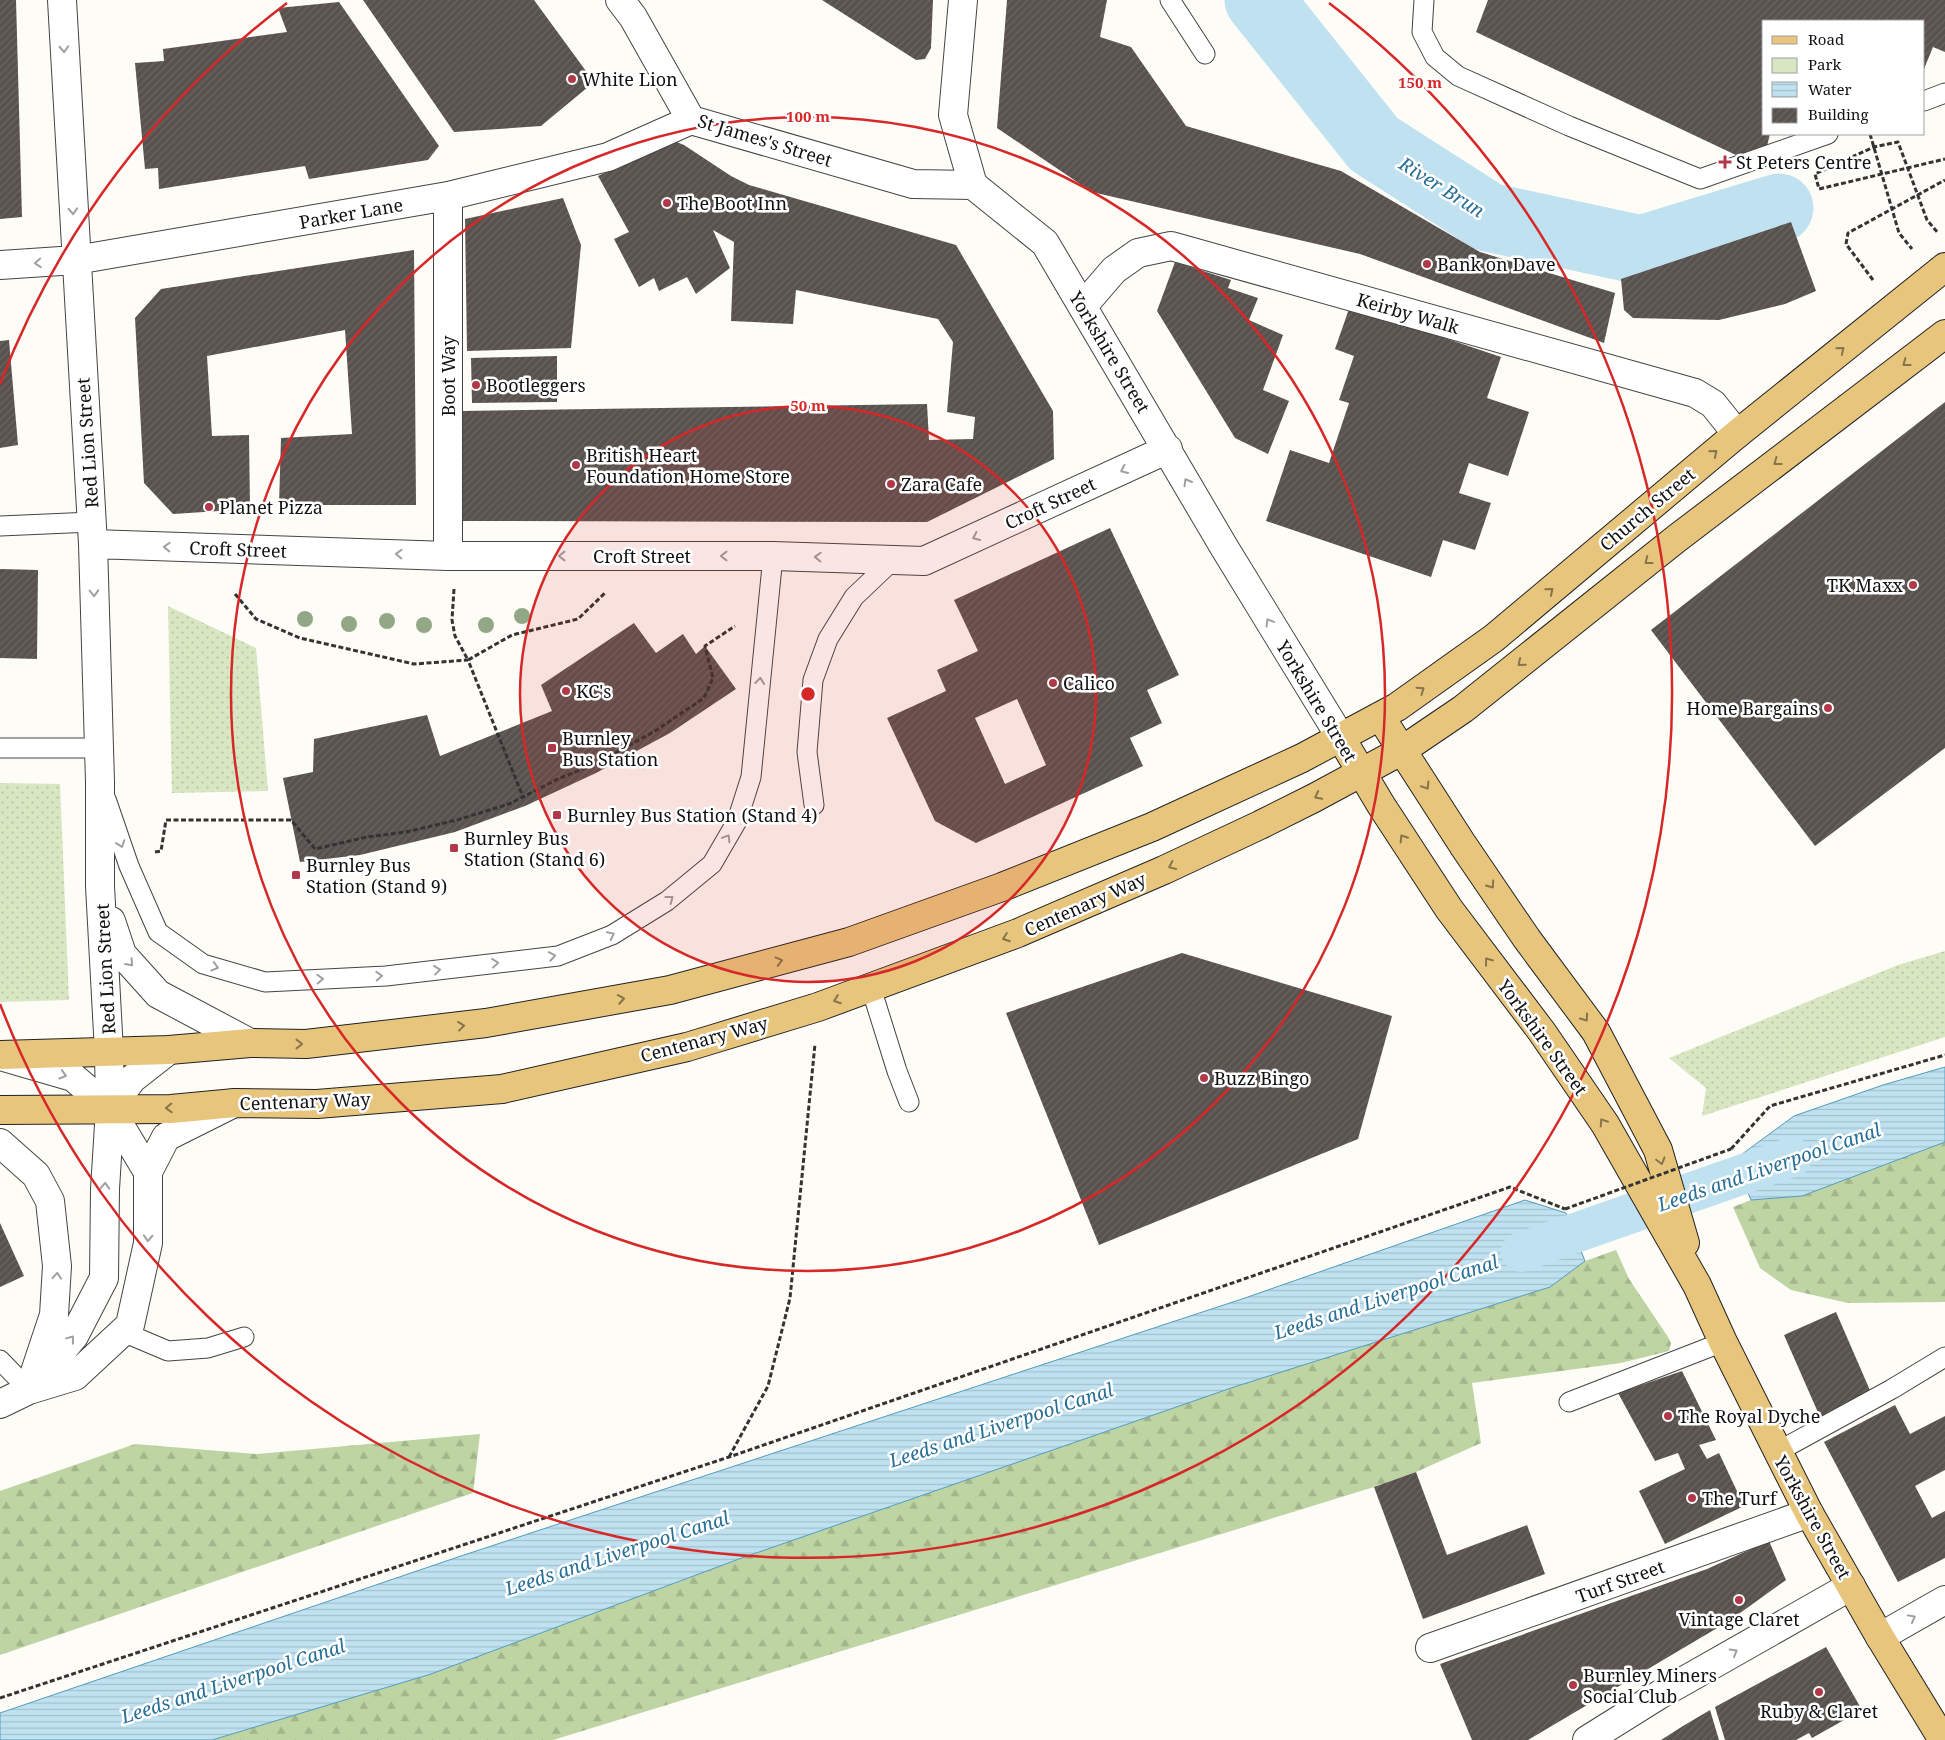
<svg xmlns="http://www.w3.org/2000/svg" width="1945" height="1740" font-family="'Noto Serif',serif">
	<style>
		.green { fill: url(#green-dots) }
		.forest { fill: url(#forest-firs) }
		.water { fill: url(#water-rules); stroke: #509bbe }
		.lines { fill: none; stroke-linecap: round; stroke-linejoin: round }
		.canal { stroke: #c0e2f0; stroke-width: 40 }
		.river { stroke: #c0e2f0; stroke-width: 69 }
		.building { fill: url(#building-hatch); fill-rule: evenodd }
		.lane-casing { stroke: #444; stroke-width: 21 }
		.street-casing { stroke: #444; stroke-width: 30 }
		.primary-casing { stroke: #222; stroke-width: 30 }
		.path { stroke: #333; stroke-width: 3; stroke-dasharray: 5 2.5; stroke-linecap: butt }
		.lane { stroke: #fff; stroke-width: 19 }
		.street { stroke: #fff; stroke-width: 28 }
		.primary { stroke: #e8c57c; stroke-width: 28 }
		.path-bridge { stroke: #333; stroke-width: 3; stroke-dasharray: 5 2.5; stroke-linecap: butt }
		.tree { fill: #92a785 }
		.oneway { stroke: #a0a0a0 }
		.oneway2 { stroke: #87744c }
		.ring { fill: none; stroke: #d62828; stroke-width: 2.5 }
		.poi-dot { fill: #b13848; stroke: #fff; stroke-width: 2 }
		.labels { text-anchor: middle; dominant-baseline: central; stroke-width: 5; stroke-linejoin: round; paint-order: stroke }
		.poi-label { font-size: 18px; fill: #111; stroke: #fff; text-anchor: start }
		.street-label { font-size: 18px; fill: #111; stroke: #fff }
		.water-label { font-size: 19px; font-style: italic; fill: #286f95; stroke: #fff }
		.centre { fill: #d62828; stroke: #fff; stroke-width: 2.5 }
		.ring-label { font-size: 15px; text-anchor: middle; font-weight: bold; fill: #d62828; stroke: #fff; stroke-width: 5; stroke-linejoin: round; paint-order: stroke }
	</style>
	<defs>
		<pattern id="green-dots" width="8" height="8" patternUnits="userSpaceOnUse" patternTransform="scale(1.25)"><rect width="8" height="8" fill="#d8e6c2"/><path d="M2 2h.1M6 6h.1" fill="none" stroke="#b8c4a6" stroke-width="1.8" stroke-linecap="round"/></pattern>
		<pattern id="forest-firs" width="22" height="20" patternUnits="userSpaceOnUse" patternTransform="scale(1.25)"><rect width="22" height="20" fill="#bed4a3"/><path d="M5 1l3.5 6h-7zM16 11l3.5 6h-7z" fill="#a2b58b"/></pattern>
		<pattern id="water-rules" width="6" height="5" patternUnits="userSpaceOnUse" patternTransform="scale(1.25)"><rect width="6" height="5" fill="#c0e2f0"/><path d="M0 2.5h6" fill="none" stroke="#a4c1cd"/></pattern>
		<pattern id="building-hatch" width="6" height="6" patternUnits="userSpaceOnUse" patternTransform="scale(1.25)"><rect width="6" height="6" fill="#58514e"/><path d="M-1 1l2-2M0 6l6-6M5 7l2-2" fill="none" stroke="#6b6663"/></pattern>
	</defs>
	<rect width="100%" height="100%" fill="#fefcf6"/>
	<path class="green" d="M168 606 256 648 268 791 172 793Z
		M0 783 60 784 69 1000 0 1002Z
		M1945 951V1037L1702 1116 1706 1088 1669 1058 1898 965Z"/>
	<path class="forest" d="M1945 1142V1302L1848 1303 1791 1290 1760 1268 1733 1207 1751 1200 1802 1196Z
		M1616 1250 1629 1279 1668 1337 1671 1343 1669 1351 1621 1363 1472 1383 1481 1443 1416 1472 1374 1487 553 1740H212L431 1674 739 1559 1234 1387 1550 1287 1585 1261Z
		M480 1434 473 1493 0 1655V1491L135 1444 257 1454Z"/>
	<path class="water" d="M1945 1067V1142L1802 1196 1751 1200 1734 1160 1794 1116 1883 1085Z
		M1525 1200 1566 1213 1585 1261 1550 1287 1234 1387 739 1559 431 1674 212 1740H0V1713L458 1557 1245 1298Z"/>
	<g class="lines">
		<path class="canal" d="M1521 1252 1792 1157"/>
		<path class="river" d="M1259 0 1374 144 1488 217 1641 250 1779 208"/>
	</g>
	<path class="building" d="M0 0H16L22 217 0 219Z
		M363 0H534L594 82 541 126 454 132Z
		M822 0H933L931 48 925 59 916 60Z
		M1007 0H1107L1100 37 1131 47 1186 126 1341 171 1480 252 1615 293 1604 343 1360 254 1092 192 997 128Z
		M1488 0H1945V52L1933 47 1924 69V21H1764V134H1770L1767 146 1755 149 1738 156 1476 32Z
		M339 2 439 146 428 160 309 179 305 166 159 189 158 168 145 169 135 63 164 61 163 49 287 32 278 8Z
		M674 141 684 145 731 176 749 185 956 245 1053 411 1054 459 927 522 459 521 463 411 927 404 929 440 973 439 975 417 947 412 953 342 938 319 796 290 793 324 731 321 734 242 713 230 730 268 696 294 687 277 659 291 654 278 639 287 614 239 629 232 598 176Z
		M563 198 581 245 571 348 467 351 465 219Z
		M1791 222 1816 291 1785 304 1719 320 1633 318 1624 310 1621 279Z
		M414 250 416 505H279L281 438 352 434 345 330 207 356 212 436 249 435 250 509 173 514 144 483 135 318 161 289Z
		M1175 262 1231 280 1228 288 1258 298 1249 320 1283 335 1263 390 1289 401 1268 454 1235 438 1157 311Z
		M1350 306 1501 357 1487 398 1529 412 1508 476 1469 463 1459 493 1491 503 1475 550 1443 540 1431 577 1266 521 1290 450 1329 463 1349 403 1339 400 1354 356 1335 349Z
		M9 340 18 445 0 448V341Z
		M557 356V402L472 403 471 358Z
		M1945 402V748L1815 846 1651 630Z
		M1110 528 1179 675 1147 690 1162 723 1130 738 1143 766 976 843 935 821 887 718 946 691 937 670 978 651 954 600ZM1017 699 1046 765 1005 784 975 718Z
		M0 569 38 570 37 659 0 658Z
		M634 623 656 653 683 634 696 654 705 646 736 689 670 733 596 773 525 806 455 832 360 855 300 862 283 778 313 772 314 739 427 715 440 756 552 711 541 685Z
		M1182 953 1392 1016 1358 1139 1099 1245 1006 1013Z
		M0 1223 24 1276 0 1287Z
		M1836 1312 1872 1395 1820 1417 1784 1335Z
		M1682 1371 1716 1440 1699 1445 1707 1459 1719 1453 1744 1506 1665 1544 1639 1491 1685 1469 1678 1453 1655 1461 1618 1393Z
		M1895 1405 1910 1434 1945 1416V1470L1915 1486 1932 1518 1945 1511V1558L1898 1582 1824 1442Z
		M1416 1472 1447 1555 1527 1525 1545 1574 1423 1619 1374 1487Z
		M1769 1541 1786 1580 1729 1621 1528 1740H1472L1440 1664 1707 1569Z
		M1826 1647 1862 1710 1812 1738 1809 1733 1796 1740H1725L1715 1707Z
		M1710 1710 1719 1740H1661L1683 1726Z"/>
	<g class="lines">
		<g class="lane-casing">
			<path id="lane" d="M1170 0 1205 54
				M1424 0 1422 32 1435 57 1458 76 1569 126 1700 179 1828 134
				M1924 101 1945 93
				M0 526 92 522
				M0 748H99
				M106 799 129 866 158 932 203 964 265 982 386 976 558 956 612 935 667 901 712 864 737 821 751 777 773 556
				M814 805 807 752 813 680 828 639 854 597 893 560
				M871 988 897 1071 909 1102
				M123 1332 168 1351 208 1348 244 1337
				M0 1360 29 1390
				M1569 1402 1723 1342
				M1777 1452 1892 1389 1945 1357"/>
		</g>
		<g class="street-casing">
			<path id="street" d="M620 0 633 17 691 120 913 184 973 185
				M963 0 953 115 973 185 1045 243 1224 547 1341 738
				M448 196V556
				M0 265 76 260 448 196 608 157 691 120
				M1083 306 1114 270 1138 253 1171 246 1695 393 1713 404 1737 434
				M93 544 448 556H773L924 561 1168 449
				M111 921 122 954 158 994 250 1043
				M4 1057 73 1077 110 1109 148 1172
				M110 1109 132 1079 169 1050
				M0 1143 36 1175 50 1201 57 1266 54 1315 34 1375
				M29 1390 74 1336 104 1278 105 1189 110 1109 109 1052 100 886V782L93 544 62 0
				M0 1404 29 1390 75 1376 130 1325 148 1243V1172L166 1137 234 1103
				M1880 1637 1945 1600
				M1430 1648 1809 1513
				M1587 1740 1659 1695 1851 1586"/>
		</g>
		<g class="primary-casing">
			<path id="primary" d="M1380 716 1463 845 1527 939 1596 1032 1658 1150 1685 1243
				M1341 738 1381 805 1449 909 1542 1032 1605 1124 1697 1285 1723 1342 1809 1513 1880 1637 1943 1740
				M0 1055 169 1050 250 1043 306 1044 486 1023 670 990 849 942 1002 887 1152 827 1302 758 1397 707 1494 638 1737 434 1945 267
				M0 1110 171 1109 235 1103 317 1104 502 1089 687 1047 818 1007 1018 933 1164 870 1260 825 1314 798 1401 751 1463 709 1676 539 1945 334"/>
		</g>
		<path class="path" d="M1870 134 1899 233 1912 249
			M1845 160 1874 147 1898 142 1927 220 1938 233
			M1828 168 1815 174 1819 189 1945 159
			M1873 280 1846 244 1848 233 1945 180
			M454 589 452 620 455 636 468 660 512 635 578 619 606 592
			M235 594 256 619 300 638 414 664 468 660 523 797
			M155 852 161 851 166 820H291L315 849 367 837 406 832 457 820 509 804 558 779 597 763 655 731 704 698 713 678 705 646 735 626
			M1731 1149 1770 1106 1945 1055
			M729 1457 768 1386 790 1298 815 1044
			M0 1698 729 1457 1510 1187 1565 1209"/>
		<use href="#lane" class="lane"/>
		<use href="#street" class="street"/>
		<use href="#primary" class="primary"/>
		<path class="path-bridge" d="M1565 1209 1731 1149"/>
	</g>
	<g class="tree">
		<circle cx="522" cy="616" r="8"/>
		<circle cx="305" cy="619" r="8"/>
		<circle cx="387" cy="621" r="8"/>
		<circle cx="349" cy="624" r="8"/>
		<circle cx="424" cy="625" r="8"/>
		<circle cx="486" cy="625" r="8"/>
	</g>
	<defs><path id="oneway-chevron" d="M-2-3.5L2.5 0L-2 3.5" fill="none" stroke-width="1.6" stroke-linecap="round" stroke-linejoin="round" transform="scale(1.25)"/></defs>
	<g class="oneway">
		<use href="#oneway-chevron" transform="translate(64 49) rotate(87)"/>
		<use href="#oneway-chevron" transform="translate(73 211) rotate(87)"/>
		<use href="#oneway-chevron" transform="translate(38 263) rotate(176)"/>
		<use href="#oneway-chevron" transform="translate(1124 470) rotate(155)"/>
		<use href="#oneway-chevron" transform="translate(1187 482) rotate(-120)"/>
		<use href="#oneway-chevron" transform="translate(976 537) rotate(155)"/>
		<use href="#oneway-chevron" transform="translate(167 547) rotate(-178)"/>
		<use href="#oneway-chevron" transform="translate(399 554) rotate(-178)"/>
		<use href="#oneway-chevron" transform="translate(562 556) rotate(180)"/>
		<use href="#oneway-chevron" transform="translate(724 556) rotate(180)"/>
		<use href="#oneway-chevron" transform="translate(818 557) rotate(-178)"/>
		<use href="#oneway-chevron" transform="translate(94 593) rotate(88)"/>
		<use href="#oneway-chevron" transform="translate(1269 622) rotate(-121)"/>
		<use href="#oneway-chevron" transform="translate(760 681) rotate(-84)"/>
		<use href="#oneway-chevron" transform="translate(727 838) rotate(-59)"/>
		<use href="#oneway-chevron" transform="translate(121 844) rotate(71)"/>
		<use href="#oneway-chevron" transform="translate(670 899) rotate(-37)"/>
		<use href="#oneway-chevron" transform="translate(611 935) rotate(-26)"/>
		<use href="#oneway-chevron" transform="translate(552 956) rotate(-10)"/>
		<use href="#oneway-chevron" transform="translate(130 963) rotate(48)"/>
		<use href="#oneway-chevron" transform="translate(495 963) rotate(-6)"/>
		<use href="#oneway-chevron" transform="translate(215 967) rotate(16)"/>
		<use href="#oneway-chevron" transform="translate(437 970) rotate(-7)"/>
		<use href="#oneway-chevron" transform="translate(379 976) rotate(-3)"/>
		<use href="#oneway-chevron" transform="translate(320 979) rotate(-3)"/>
		<use href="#oneway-chevron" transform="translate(63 1075) rotate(17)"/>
		<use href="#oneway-chevron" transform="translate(105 1186) rotate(-88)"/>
		<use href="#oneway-chevron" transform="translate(148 1238) rotate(93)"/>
		<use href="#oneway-chevron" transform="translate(57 1276) rotate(-86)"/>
		<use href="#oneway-chevron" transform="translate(71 1339) rotate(-53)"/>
		<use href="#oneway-chevron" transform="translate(1912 1618) rotate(-29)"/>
		<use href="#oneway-chevron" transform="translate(1734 1652) rotate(-30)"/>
	</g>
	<g class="oneway2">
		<use href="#oneway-chevron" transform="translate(1841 350) rotate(-39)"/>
		<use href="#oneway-chevron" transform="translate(1906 363) rotate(143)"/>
		<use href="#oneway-chevron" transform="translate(1714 453) rotate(-40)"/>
		<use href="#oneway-chevron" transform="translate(1777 462) rotate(143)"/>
		<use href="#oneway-chevron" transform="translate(1648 561) rotate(142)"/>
		<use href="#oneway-chevron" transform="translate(1550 591) rotate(-40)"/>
		<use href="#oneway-chevron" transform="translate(1521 663) rotate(140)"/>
		<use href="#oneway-chevron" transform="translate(1421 690) rotate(-35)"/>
		<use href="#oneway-chevron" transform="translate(1426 786) rotate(58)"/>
		<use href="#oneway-chevron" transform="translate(1318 796) rotate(153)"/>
		<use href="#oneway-chevron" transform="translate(1403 838) rotate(-123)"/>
		<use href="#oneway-chevron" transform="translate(1172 866) rotate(155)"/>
		<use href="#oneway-chevron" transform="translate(1491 885) rotate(55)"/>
		<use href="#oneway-chevron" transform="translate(1006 938) rotate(160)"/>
		<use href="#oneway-chevron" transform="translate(779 961) rotate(-15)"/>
		<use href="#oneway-chevron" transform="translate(1488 961) rotate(-127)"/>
		<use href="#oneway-chevron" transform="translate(621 999) rotate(-10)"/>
		<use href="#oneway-chevron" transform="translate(837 1000) rotate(160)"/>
		<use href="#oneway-chevron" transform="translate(1585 1018) rotate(54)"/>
		<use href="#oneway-chevron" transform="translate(461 1026) rotate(-7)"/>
		<use href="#oneway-chevron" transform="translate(299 1044)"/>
		<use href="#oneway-chevron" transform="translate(169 1108) rotate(178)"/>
		<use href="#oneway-chevron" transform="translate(1603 1122) rotate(-123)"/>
		<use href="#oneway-chevron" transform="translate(1661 1161) rotate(74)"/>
	</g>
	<circle cx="808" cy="694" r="288" fill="#d62828" fill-opacity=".12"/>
	<g class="ring">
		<circle cx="808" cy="694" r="288"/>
		<circle cx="808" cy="694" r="577"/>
		<path d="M0 384A865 865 0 0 1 287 3M1329 3A865 865 0 1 1 0 1004"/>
	</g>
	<g class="poi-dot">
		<circle cx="572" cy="79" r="5"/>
		<path d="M1722.5 154.5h5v5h5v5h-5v5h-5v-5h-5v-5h5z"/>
		<circle cx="667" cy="203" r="5"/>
		<circle cx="1427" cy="264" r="5"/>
		<circle cx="476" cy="385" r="5"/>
		<circle cx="576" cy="465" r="5"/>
		<circle cx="891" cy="484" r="5"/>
		<circle cx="209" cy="507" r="5"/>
		<circle cx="1913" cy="585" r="5"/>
		<circle cx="1053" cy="683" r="5"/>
		<circle cx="566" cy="691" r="5"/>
		<circle cx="1828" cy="708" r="5"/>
		<rect x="547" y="743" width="10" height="10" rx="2.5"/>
		<rect x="552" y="810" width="10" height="10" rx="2.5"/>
		<rect x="449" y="843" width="10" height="10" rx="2.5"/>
		<rect x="291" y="870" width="10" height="10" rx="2.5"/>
		<circle cx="1204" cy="1078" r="5"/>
		<circle cx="1668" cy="1416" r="5"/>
		<circle cx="1692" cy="1498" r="5"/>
		<circle cx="1739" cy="1600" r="5"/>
		<circle cx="1573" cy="1685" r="5"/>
		<circle cx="1819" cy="1692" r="5"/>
	</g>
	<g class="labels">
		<g class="poi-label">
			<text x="582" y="79">White Lion</text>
			<text x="1736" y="162">St Peters Centre</text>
			<text x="677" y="203">The Boot Inn</text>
			<text x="1437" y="264">Bank on Dave</text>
			<text x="486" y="385">Bootleggers</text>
			<text x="586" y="455">British Heart<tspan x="586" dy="21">Foundation Home Store</tspan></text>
			<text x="901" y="484">Zara Cafe</text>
			<text x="219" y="507">Planet Pizza</text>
			<text x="1903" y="585" text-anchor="end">TK Maxx</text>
			<text x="1063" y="683">Calico</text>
			<text x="576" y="691">KC's</text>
			<text x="1818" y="708" text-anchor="end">Home Bargains</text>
			<text x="562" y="738">Burnley<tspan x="562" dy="21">Bus Station</tspan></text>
			<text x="567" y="815">Burnley Bus Station (Stand 4)</text>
			<text x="464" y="838">Burnley Bus<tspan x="464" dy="21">Station (Stand 6)</tspan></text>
			<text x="306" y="865">Burnley Bus<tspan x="306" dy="21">Station (Stand 9)</tspan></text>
			<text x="1214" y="1078">Buzz Bingo</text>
			<text x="1678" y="1416">The Royal Dyche</text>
			<text x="1702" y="1498">The Turf</text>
			<text x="1739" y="1619" text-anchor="middle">Vintage Claret</text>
			<text x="1583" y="1675">Burnley Miners<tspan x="1583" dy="21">Social Club</tspan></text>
			<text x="1819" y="1711" text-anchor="middle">Ruby &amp; Claret</text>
		</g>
		<g class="street-label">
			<text transform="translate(765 140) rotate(17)">St James's Street</text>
			<text transform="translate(351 213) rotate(-10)">Parker Lane</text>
			<text transform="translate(1408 313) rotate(16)">Keirby Walk</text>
			<text transform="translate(1110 352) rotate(59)">Yorkshire Street</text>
			<text transform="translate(448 376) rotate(-90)">Boot Way</text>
			<text transform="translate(87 443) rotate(-94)">Red Lion Street</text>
			<text transform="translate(1050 503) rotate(-25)">Croft Street</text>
			<text transform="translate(1647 509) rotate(-40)">Church Street</text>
			<text transform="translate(238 549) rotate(2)">Croft Street</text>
			<text x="642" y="556">Croft Street</text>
			<text transform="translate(1317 701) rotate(59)">Yorkshire Street</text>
			<text transform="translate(1085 904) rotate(-24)">Centenary Way</text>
			<text transform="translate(105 969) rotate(-93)">Red Lion Street</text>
			<text transform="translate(1543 1037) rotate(54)">Yorkshire Street</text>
			<text transform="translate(704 1039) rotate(-15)">Centenary Way</text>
			<text transform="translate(305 1101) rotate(-2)">Centenary Way</text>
			<text transform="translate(1813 1517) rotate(61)">Yorkshire Street</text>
			<text transform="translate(1620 1581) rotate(-20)">Turf Street</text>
		</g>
		<g class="water-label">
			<text transform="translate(1442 187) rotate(32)">River Brun</text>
			<text transform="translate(1769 1167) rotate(-19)">Leeds and Liverpool Canal</text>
			<text transform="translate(1386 1297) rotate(-18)">Leeds and Liverpool Canal</text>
			<text transform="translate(1001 1425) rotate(-18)">Leeds and Liverpool Canal</text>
			<text transform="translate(617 1553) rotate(-18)">Leeds and Liverpool Canal</text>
			<text transform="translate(233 1681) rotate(-18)">Leeds and Liverpool Canal</text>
		</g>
	</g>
	<circle cx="808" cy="694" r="8" class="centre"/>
	<g class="ring-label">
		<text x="1420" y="88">150 m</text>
		<text x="808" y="122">100 m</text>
		<text x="808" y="411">50 m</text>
	</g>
	<rect x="1762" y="20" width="162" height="115" fill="#ffffff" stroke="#a0a0a0"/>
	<rect x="1772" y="36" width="25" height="8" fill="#e8c57c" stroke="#a0a0a0"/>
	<text x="1808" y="45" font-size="15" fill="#111111">Road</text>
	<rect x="1772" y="58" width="25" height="15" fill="#d8e6c2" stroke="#a0a0a0"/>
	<text x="1808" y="70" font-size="15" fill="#111111">Park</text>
	<rect x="1772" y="82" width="25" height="15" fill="url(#water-rules)" stroke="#a0a0a0"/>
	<text x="1808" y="95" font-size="15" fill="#111111">Water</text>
	<rect x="1772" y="108" width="25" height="15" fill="url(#building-hatch)" stroke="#a0a0a0"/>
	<text x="1808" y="120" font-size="15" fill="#111111">Building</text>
</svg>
